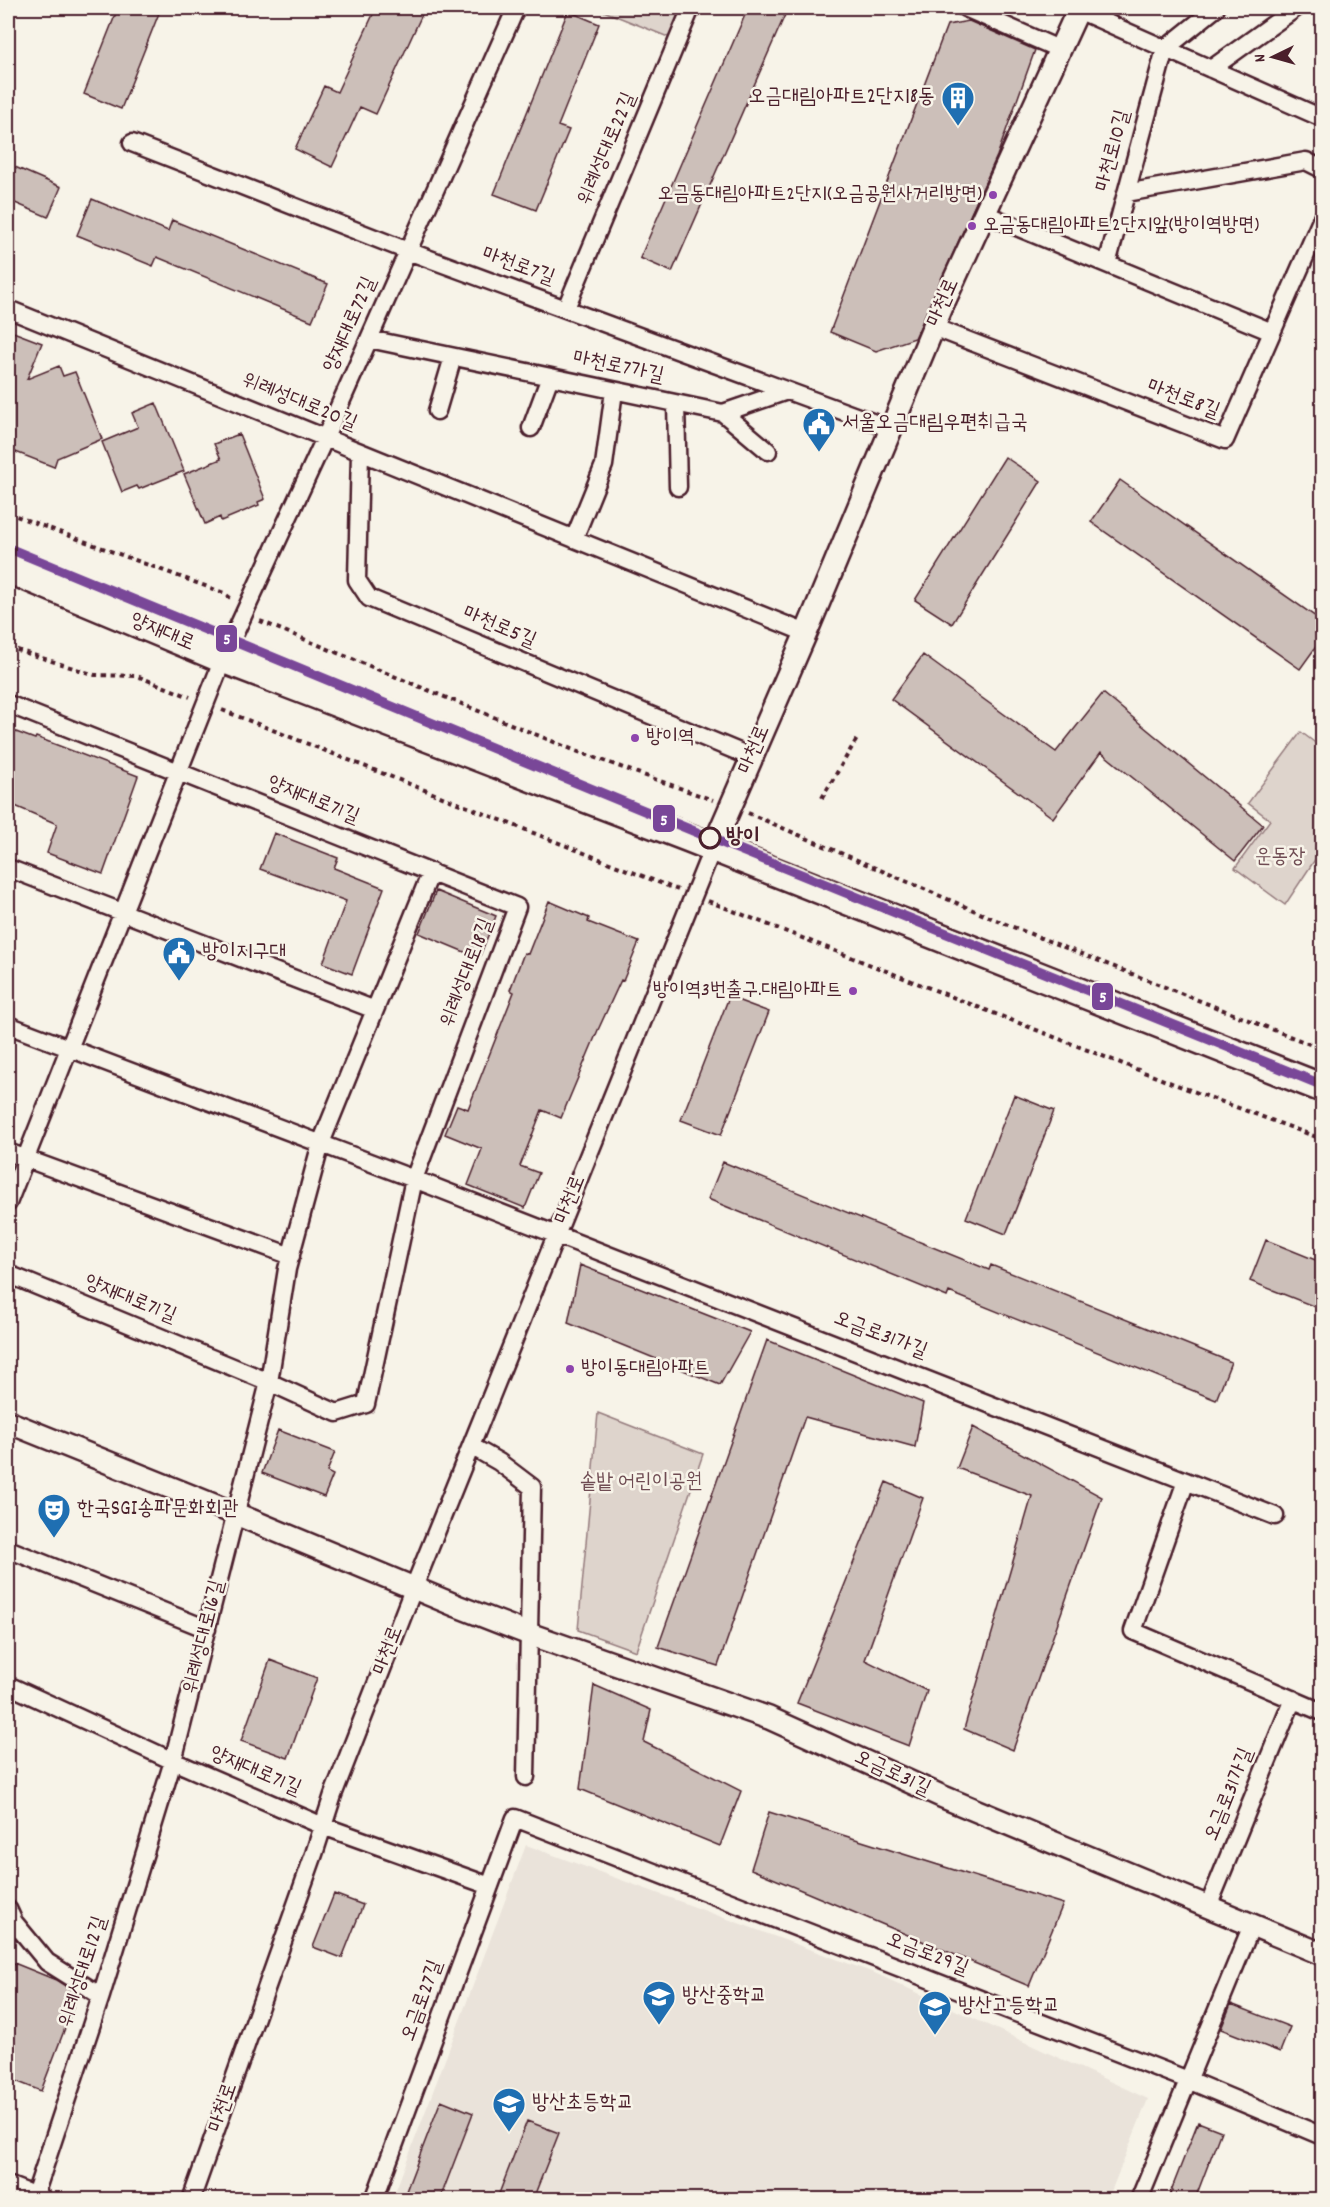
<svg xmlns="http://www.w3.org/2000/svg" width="1330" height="2207" font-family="Dekko,'Poor Story',sans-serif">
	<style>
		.built { fill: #eae3da }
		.green { fill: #ded4cc; stroke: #947a7c; stroke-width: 1.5 }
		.building { fill: #ccbfb9; stroke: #4a1f2b; stroke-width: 1.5 }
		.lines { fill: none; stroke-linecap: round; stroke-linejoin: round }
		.minor-casing { stroke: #4a1f2b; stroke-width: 21 }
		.tertiary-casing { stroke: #4a1f2b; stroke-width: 26 }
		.primary-casing { stroke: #4a1f2b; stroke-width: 32 }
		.path { stroke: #4a1f2b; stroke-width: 4; stroke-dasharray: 4.5 4.5; stroke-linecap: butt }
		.minor { stroke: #f7f3e8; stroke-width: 16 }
		.tertiary { stroke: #f7f3e8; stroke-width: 21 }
		.primary { stroke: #f7f3e8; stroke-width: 27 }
		.metro-1-casing { stroke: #f7f3e8; stroke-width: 15 }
		.metro-1 { stroke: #794698; stroke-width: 10 }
		.bus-dot { fill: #8e44ad; stroke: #f7f3e8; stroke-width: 2 }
		.stop-dot { fill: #f7f3e8; stroke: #4a1f2b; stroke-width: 3 }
		.labels { text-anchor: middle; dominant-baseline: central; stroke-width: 5; stroke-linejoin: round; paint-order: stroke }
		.bus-label { font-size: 20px; fill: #4a1f2b; stroke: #f7f3e8; text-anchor: start }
		.poi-label { font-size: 21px; fill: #4a1f2b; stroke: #f7f3e8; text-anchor: start }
		.street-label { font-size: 21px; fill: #4a1f2b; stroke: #f7f3e8 }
		.stop-label { font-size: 21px; font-weight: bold; fill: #4a1f2b; stroke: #f7f3e8; text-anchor: start }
		.park-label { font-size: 21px; fill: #6f4c53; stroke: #f7f3e8 }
		.line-badge { stroke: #f7f3e8; stroke-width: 2 }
		.badge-label { font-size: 16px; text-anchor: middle; font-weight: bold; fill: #fff }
	</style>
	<rect width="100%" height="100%" fill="#f7f3e8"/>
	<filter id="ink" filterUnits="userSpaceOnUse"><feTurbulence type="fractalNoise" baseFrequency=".0167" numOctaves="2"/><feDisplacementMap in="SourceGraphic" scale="12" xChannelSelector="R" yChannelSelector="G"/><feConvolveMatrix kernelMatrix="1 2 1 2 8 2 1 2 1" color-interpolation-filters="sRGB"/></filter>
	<g filter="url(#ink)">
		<path class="built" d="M526 1845 877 1974 1148 2099 1108 2199 392 2200Z"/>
		<path class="green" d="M596 8H691L678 41Z
			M1301 732 1322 748V849L1285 905 1235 868 1270 820 1248 803Z
			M598 1413 703 1454 636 1651 578 1630Z"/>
		<path class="building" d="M118 8H161L121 109 84 94Z
			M376 8H425L376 114 360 107 332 167 295 149 324 86 337 92Z
			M748 8H788L672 272 640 258Z
			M568 11 599 24 558 126 569 130 536 210 494 194Z
			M969 21 1035 50 997 156 915 338 876 351 830 332 947 25Z
			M8 164 61 187 48 217 8 200Z
			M92 199 168 231 172 220 328 284 312 321 157 257 153 266 77 235Z
			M8 330 42 343 27 379 59 366 63 376 75 372 102 439 57 458 54 467 8 449Z
			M156 403 184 471 139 489 137 486 122 492 102 442 138 427 132 413Z
			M239 434 265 499 258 502 259 505 221 521 220 517 205 524 184 474 221 459 214 444Z
			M1005 457 1041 481 952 624 915 600Z
			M1120 480 1323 622V637L1300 669 1091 522Z
			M923 655 1056 752 1103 693 1263 825 1235 861 1101 752 1053 818 891 699Z
			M8 729 35 739 36 737 138 776 103 874 47 853 57 824 8 803Z
			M274 833 338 858 334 868 384 888 352 974 323 963 346 901 260 869Z
			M436 891 496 916 479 958 419 933Z
			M549 901 589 918 588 922 639 942 623 981 621 980 598 1030 561 1118 542 1110 520 1166 539 1173 525 1208 468 1185 482 1149 445 1134 457 1105 468 1109 514 992 510 990 524 953 528 954Z
			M729 997 769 1012 721 1135 681 1120Z
			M1014 1095 1054 1111 1006 1234 966 1218Z
			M723 1162 989 1270 991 1265 1231 1362 1216 1400 949 1292 947 1297 708 1199Z
			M1266 1240 1323 1263V1310L1250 1281Z
			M580 1265 750 1332 720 1385 568 1323Z
			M767 1340 923 1403 915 1447 805 1417 718 1666 658 1647Z
			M973 1427 1102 1497 1013 1750 964 1729 1032 1496 957 1468Z
			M278 1430 335 1452 327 1472 333 1475 324 1497 262 1473Z
			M886 1482 923 1498 865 1660 927 1691 909 1746 797 1703Z
			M270 1660 317 1678 288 1758 241 1741Z
			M594 1685 651 1710 644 1742 741 1791 720 1846 580 1789Z
			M769 1812 1063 1904 1029 1986 751 1869Z
			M334 1894 363 1905 342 1958 313 1947Z
			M14 1963 56 1980 78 1994 41 2091 8 2078V1979Z
			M1231 2004 1290 2027 1280 2052 1221 2029Z
			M441 2100 473 2113 440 2199H403Z
			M527 2121 559 2133 533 2199H497Z
			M1198 2122 1221 2131 1195 2199H1178L1169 2196Z"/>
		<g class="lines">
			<g class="minor-casing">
				<path id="minor" d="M965 8 1061 50
					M1078 10 1322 118
					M1211 69 1296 8
					M132 143 408 251 891 429
					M1126 193 1306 161 1322 169
					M985 214 1272 332
					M1107 264 1165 49 1216 8
					M566 308 691 8
					M8 309 806 633
					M933 327 1225 440 1322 218
					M369 339 723 413 787 391
					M676 404 678 487
					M437 411 453 357
					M723 413 768 451
					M531 428 550 377
					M360 452 357 580 369 598 751 757
					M574 539 604 465 614 391
					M8 704 517 907 414 1179 366 1404 337 1413 269 1382 8 1274
					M8 868 375 1010
					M8 1025 414 1179 1275 1516
					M8 1152 291 1256
					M8 1203 223 659 325 438 516 8
					M471 1446 499 1462 532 1487 526 1777
					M1186 1481 1133 1631 1322 1712
					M8 1549 207 1629
					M8 1685 173 1761 323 1826 490 1886
					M1208 1907 1293 1699
					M8 1909 14 1922 47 1962 101 1996
					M8 2185 44 2199
					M35 2195 101 1996 173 1761 269 1382 287 1269 321 1143 431 872
					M191 2200 314 1854 333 1795 414 1587 713 847
					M374 2200 515 1818 1188 2080 1322 2136
					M1139 2200 1252 1925"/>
			</g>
			<g class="tertiary-casing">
				<path id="tertiary" d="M713 847 806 633 944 302 1079 8
					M8 1422 236 1514 457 1606 529 1634 769 1718 941 1796 1322 1954"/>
			</g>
			<g class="primary-casing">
				<path id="primary" d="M8 569 223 659 689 838 1322 1088"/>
			</g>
			<path class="path" d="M8 513 224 593 233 600
				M260 621 576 751 713 800
				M8 647 95 675 137 676 190 697
				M222 710 678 890
				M822 798 858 737
				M748 813 1003 923 1322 1049
				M708 901 1174 1084 1322 1139"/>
			<use href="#minor" class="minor"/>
			<use href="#tertiary" class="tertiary"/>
			<use href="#primary" class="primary"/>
			<g class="metro-1-casing">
				<path id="metro-1" d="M8 548 713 839 1322 1085"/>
			</g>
			<use href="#metro-1" class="metro-1"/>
		</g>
	</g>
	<defs>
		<g id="building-pin" transform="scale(1.725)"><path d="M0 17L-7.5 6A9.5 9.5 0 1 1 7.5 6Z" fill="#1f6fb2" stroke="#f7f3e8"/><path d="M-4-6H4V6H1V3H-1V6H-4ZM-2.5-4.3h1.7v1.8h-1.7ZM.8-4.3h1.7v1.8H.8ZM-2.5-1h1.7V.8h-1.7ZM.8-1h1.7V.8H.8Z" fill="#fff"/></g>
		<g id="civic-pin" transform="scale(1.725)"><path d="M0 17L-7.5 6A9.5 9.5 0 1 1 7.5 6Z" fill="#1f6fb2" stroke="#f7f3e8"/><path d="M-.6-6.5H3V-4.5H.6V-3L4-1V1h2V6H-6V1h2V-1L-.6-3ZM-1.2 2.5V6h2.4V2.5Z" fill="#fff"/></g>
		<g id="theatre-pin" transform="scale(1.725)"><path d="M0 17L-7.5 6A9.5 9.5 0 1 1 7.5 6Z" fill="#1f6fb2" stroke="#f7f3e8"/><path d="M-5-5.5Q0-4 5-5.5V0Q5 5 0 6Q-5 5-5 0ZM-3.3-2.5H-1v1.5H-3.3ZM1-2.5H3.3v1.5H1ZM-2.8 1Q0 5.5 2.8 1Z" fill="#fff"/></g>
		<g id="school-pin" transform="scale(1.725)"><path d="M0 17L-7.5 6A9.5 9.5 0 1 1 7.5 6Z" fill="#1f6fb2" stroke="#f7f3e8"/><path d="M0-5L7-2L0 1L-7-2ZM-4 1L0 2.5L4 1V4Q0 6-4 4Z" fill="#fff"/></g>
	</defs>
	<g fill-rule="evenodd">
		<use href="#building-pin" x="958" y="98"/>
		<use href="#civic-pin" x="819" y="424"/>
		<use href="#civic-pin" x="179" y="953"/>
		<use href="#theatre-pin" x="54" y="1510"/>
		<use href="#school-pin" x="659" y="1997"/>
		<use href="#school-pin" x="935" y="2007"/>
		<use href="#school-pin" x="509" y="2104"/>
	</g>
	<g class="bus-dot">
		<circle cx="993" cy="195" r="5"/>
		<circle cx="972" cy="226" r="5"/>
		<circle cx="635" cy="738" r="5"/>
		<circle cx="853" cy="991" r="5"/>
		<circle cx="570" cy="1369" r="5"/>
	</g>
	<circle class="stop-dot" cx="710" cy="838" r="10"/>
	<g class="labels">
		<g class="bus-label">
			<text x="982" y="195" text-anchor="end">오금동대림아파트2단지(오금공원사거리방면)</text>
			<text x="983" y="226">오금동대림아파트2단지앞(방이역방면)</text>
			<text x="646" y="738">방이역</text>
			<text x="842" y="991" text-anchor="end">방이역3번출구.대림아파트</text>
			<text x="581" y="1369">방이동대림아파트</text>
		</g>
		<g class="poi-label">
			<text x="935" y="98" text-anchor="end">오금대림아파트2단지8동</text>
			<text x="842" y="424">서울오금대림우편취급국</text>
			<text x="202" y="953">방이지구대</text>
			<text x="77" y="1510">한국SGI송파문화회관</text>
			<text x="682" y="1997">방산중학교</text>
			<text x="958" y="2007">방산고등학교</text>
			<text x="532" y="2104">방산초등학교</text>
		</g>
		<g class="street-label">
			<text transform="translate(608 149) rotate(-67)">위례성대로22길</text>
			<text transform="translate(1114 151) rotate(-75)">마천로10길</text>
			<text transform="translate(518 267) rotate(20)">마천로7길</text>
			<text transform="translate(944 303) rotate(-66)">마천로</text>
			<text transform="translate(351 325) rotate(-66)">양재대로72길</text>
			<text transform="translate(618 368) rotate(12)">마천로7가길</text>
			<text transform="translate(1183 400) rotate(21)">마천로8길</text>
			<text transform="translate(299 403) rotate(22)">위례성대로20길</text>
			<text transform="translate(499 628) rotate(23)">마천로5길</text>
			<text transform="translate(162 633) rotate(23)">양재대로</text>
			<text transform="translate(755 750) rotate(-67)">마천로</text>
			<text transform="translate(313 801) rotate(22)">양재대로71길</text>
			<text transform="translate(468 973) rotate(-69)">위례성대로18길</text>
			<text transform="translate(571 1200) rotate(-68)">마천로</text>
			<text transform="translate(130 1300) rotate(22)">양재대로71길</text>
			<text transform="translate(880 1336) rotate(21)">오금로31가길</text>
			<text transform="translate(205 1637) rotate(-76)">위례성대로16길</text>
			<text transform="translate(389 1651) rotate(-69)">마천로</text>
			<text transform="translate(255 1772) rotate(23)">양재대로71길</text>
			<text transform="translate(892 1774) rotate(25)">오금로31길</text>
			<text transform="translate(1230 1795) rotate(-68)">오금로31가길</text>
			<text transform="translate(927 1955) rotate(21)">오금로29길</text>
			<text transform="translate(84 1972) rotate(-72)">위례성대로12길</text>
			<text transform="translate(423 2001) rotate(-70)">오금로27길</text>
			<text transform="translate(224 2108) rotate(-71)">마천로</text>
		</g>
		<g class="stop-label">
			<text x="726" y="838">방이</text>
		</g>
		<g class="park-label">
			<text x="1280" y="858">운동장</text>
			<text x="641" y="1483">솥밭 어린이공원</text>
		</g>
	</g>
	<g class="line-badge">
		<rect x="215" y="624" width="23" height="29" rx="6" fill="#794698"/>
		<rect x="652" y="804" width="24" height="29" rx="6" fill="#794698"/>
		<rect x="1091" y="982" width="23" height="29" rx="6" fill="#794698"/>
	</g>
	<g class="badge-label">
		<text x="227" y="644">5</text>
		<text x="664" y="825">5</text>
		<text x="1103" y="1002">5</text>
	</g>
	<rect width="1330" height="2207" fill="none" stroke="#f7f3e8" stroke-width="30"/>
	<rect x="15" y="15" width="1300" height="2177" fill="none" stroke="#4a1f2b" stroke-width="2" filter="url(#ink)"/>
	<g transform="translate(1273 57) rotate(265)" stroke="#f7f3e8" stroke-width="4.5" paint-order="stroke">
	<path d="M0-4.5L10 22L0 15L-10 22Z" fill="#4a1f2b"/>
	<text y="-9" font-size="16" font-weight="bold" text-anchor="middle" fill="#4a1f2b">N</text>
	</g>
</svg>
